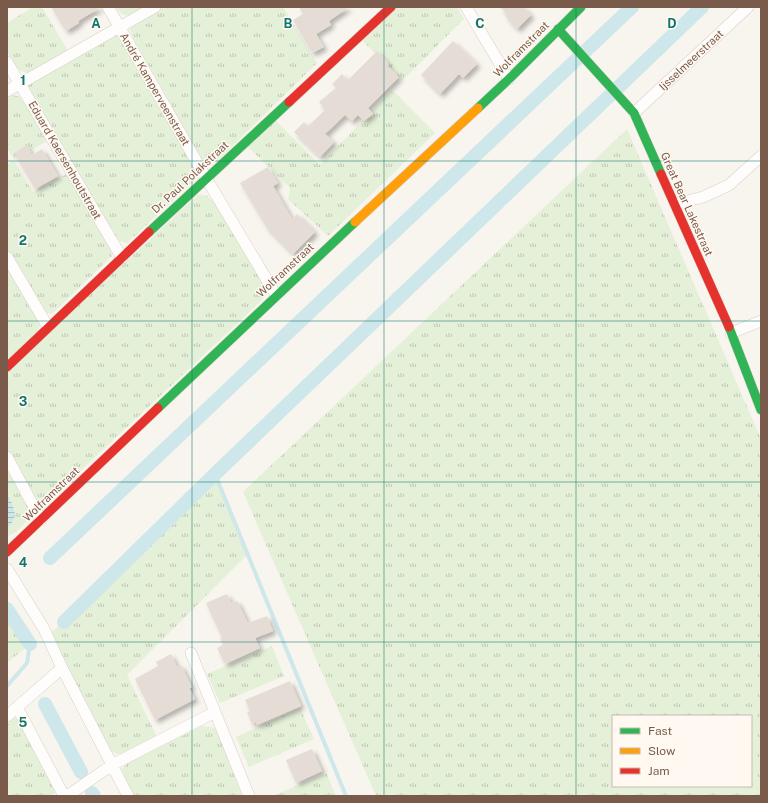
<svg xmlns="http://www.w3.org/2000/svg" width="768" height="803" font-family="'Public Sans',sans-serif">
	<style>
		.grass { fill: url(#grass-tufts); fill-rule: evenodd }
		.water { fill: url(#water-rules) }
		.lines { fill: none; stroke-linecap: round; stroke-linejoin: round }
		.stream { stroke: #cee7ea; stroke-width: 4 }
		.canal { stroke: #cee7ea; stroke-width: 14 }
		.building { fill: #e5ddd5; filter: url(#shadow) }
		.street-casing { stroke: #d6d0c9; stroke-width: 12 }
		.fast-casing { stroke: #d8d0c9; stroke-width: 10 }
		.slow-casing { stroke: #d8d0c9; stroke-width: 10 }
		.jam-casing { stroke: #d8d0c9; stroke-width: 10 }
		.street { stroke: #fefdfc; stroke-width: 11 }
		.fast { stroke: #30b455; stroke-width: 9 }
		.slow { stroke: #ff9f0a; stroke-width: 9 }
		.jam { stroke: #e5322d; stroke-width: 9 }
		.grid { fill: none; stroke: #0f766e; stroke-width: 1; stroke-opacity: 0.55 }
		.labels { text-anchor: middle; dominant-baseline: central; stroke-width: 3; stroke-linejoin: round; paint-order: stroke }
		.street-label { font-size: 11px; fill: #7a5b4b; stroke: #fff9f1 }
		.grid-label { font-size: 13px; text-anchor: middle; font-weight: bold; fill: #0f766e; stroke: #fff9f1; stroke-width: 3; stroke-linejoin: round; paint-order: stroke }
	</style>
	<defs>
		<pattern id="grass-tufts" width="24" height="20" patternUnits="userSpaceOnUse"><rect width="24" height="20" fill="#e5f0d8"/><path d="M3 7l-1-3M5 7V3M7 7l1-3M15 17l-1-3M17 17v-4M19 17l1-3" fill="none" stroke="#bfc5b1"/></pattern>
		<pattern id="water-rules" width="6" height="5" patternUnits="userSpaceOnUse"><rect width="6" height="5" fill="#cee7ea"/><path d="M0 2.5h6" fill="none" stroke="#acbec0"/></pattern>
		<filter id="shadow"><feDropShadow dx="3.5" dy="3.5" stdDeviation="2" flood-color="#0004"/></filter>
	</defs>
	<rect width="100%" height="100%" fill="#f8f4ee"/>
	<path class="grass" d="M33 7H42L68 51 28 73C4 67 7 42 7 23Z
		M115 7H145C132 15 127 21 115 7Z
		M163 7H283L317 63 217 161C210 164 207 162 201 158L133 38 130 29 134 23Z
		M392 7H457L464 19 402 81 360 38Z
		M116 33 195 169 196 179 127 243 120 241 113 236 28 88 30 82Z
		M392 90 435 133 328 236 288 199 290 188 247 146 274 119 320 165Z
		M11 95 18 96 22 99 47 141 14 160 33 192 68 173 111 250 112 256 52 314 45 312 40 307 7 248V165L14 160 7 148V97Z
		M627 129 761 439V796H376L243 492ZM613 716H751V786H613Z
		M199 194 207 196 214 202 263 284 266 292 261 301 40 509 7 453V371Z
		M7 263 41 321 37 334 7 363Z
		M7 462 35 513 16 532 7 537V528L10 525 15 509 7 495Z
		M215 474 248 554 127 675 157 737C145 744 127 760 113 752 110 751 108 747 106 745L49 634 64 622Z
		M7 609 30 644 7 663Z
		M272 646 284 676 220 703 207 674Z
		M300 708 314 739 249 767 236 737Z
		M13 717 19 720 55 790 54 796H7V722Z
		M202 726 212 727 218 731 242 796H133L124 778 122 769 128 763Z
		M326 773 336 796H273Z"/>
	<path class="water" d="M7 495C14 506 20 517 7 528Z"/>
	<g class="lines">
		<path class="stream" d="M215 474 346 796
			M7 686 27 663 30 644"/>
		<path class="canal" d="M50 558 632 7
			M7 609 30 644
			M64 622 215 474 702 7
			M45 704 81 772
			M92 793 94 796"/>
	</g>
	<path class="building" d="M51 7H101L78 21 79 23 66 31Z
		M299 7H349L329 21 331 25 316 34 324 47 312 53 293 20 303 14Z
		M500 7H523L531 15 517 29 505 16 507 14Z
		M453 41 477 64 463 78 459 74 440 94 421 75Z
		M377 51 389 64 388 66 399 77 368 108 373 114 364 121 358 115 352 121 345 115 325 134 334 142 320 157 294 132 304 122 308 126 325 110 319 102 336 88 332 84 342 74 348 80Z
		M27 145 32 155 42 149 58 176 35 189 14 153Z
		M268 167 278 183 273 186 292 219 297 214 315 232 293 254 267 228 240 183Z
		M227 594 231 603 237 601 248 623 267 616 273 631 255 638 260 648 225 664 217 648 223 645 220 639 222 638 206 603Z
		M171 654 177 667 181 665 192 687 189 688 195 699 155 720 135 679 158 666 156 662Z
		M290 681 301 706 257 725 256 722 252 724 247 712 250 711 245 700Z
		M312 749 322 771 296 783 286 760Z"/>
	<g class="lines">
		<g class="street-casing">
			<path id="street" d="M108 7 206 178 276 295
				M466 7 509 79
				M7 62 122 258
				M7 91 155 7
				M634 113 748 7
				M675 204 703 197 729 185 761 156
				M7 257 48 327
				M731 333 761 321
				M7 457 41 520
				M7 569 44 629 62 668 128 796
				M17 707 64 796
				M215 712 249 796
				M7 716 62 668
				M67 796 112 765 215 712 191 653"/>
		</g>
		<g class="fast-casing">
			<path id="fast" d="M558 29 634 113 661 174
				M478 108 509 79 581 7
				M149 232 289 102
				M729 327 761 410
				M158 408 355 222"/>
		</g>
		<g class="slow-casing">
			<path id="slow" d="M355 222 478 108"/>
		</g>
		<g class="jam-casing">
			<path id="jam" d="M289 102 391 7
				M661 174 729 327
				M7 367 149 232
				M7 552 158 408"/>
		</g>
		<use href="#street" class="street"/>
		<use href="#fast" class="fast"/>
		<use href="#slow" class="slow"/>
		<use href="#jam" class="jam"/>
	</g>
	<path class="grid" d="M192 7V796M384 7V796M576 7V796M7 161H761M7 321H761M7 482H761M7 642H761"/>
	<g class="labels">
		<g class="street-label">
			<text transform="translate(521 49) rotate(-45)">Wolframstraat</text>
			<text transform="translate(691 60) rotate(-43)">Ijsselmeerstraat</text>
			<text transform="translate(155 89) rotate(60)">André Kamperveenstraat</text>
			<text transform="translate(65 160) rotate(60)">Eduard Kaersenhoutstraat</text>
			<text transform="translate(190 177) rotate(-43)">Dr. Paul Polakstraat</text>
			<text transform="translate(687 204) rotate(66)">Great Bear Lakestraat</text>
			<text transform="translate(285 270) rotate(-43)">Wolframstraat</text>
			<text transform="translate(51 494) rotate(-44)">Wolframstraat</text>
		</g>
	</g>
	<g class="grid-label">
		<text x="96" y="28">A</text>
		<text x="288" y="28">B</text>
		<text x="480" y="28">C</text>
		<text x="672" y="28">D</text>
		<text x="23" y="85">1</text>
		<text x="23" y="245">2</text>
		<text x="23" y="406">3</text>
		<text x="23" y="567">4</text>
		<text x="23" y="727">5</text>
	</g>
	<rect width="768" height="803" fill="none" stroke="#7a5b4b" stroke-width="16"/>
	<rect x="612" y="715" width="140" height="72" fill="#fff9f1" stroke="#cabaaf"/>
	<rect x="620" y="728" width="20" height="6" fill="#30b455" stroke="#cabaaf"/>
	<text x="648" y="735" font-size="12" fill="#7a5b4b">Fast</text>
	<rect x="620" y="748" width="20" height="6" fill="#ff9f0a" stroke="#cabaaf"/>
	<text x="648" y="755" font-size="12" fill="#7a5b4b">Slow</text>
	<rect x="620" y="768" width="20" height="6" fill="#e5322d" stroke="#cabaaf"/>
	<text x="648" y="775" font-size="12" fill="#7a5b4b">Jam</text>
</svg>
